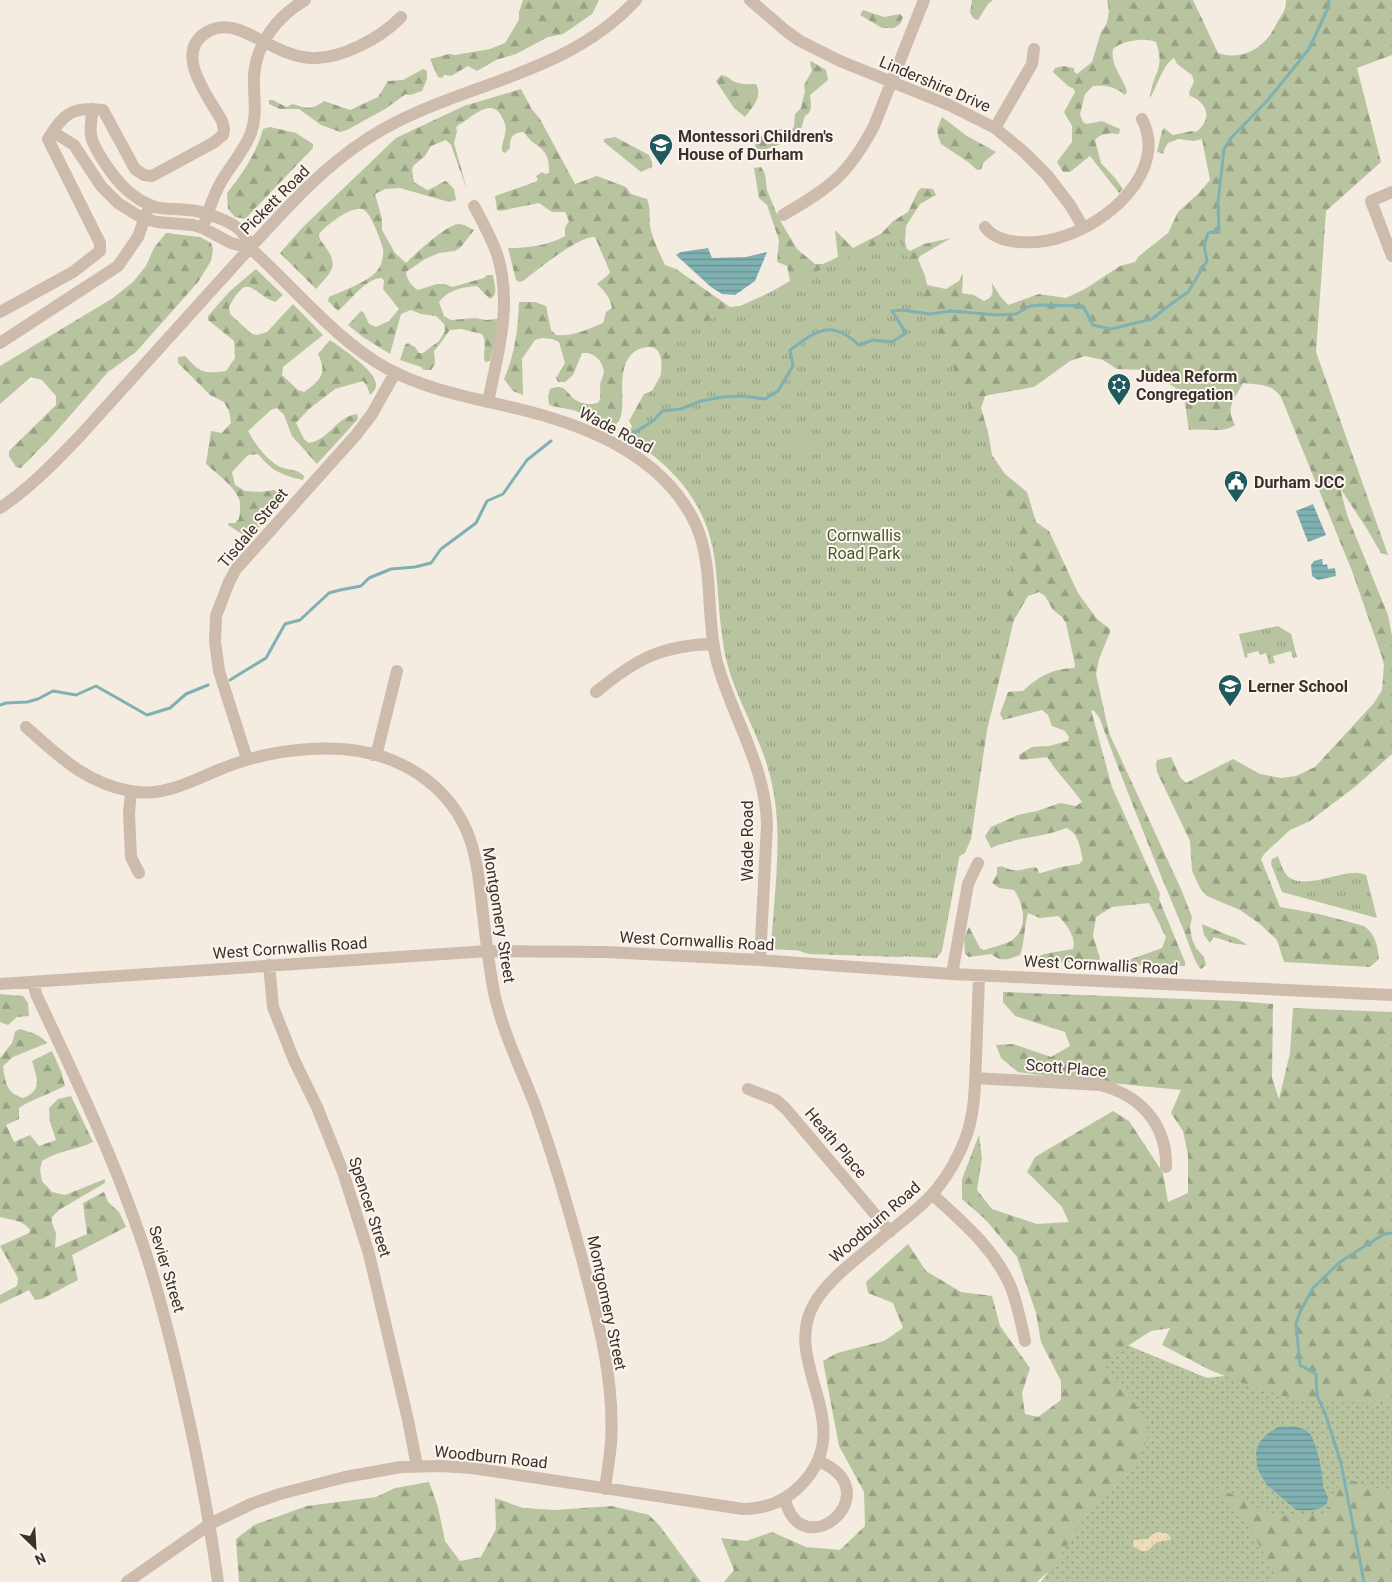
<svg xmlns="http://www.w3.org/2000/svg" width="1392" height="1582" font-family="Roboto,sans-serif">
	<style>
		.grass { fill: url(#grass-dots) }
		.forest { fill: url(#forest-firs) }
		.sand { fill: url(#sand-dots) }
		.park { fill: url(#park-tufts) }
		.pitch { fill: #b8c4a0 }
		.water { fill: url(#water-rules) }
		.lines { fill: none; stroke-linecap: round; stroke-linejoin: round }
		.stream { stroke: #7fb0b2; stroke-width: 3 }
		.minor { stroke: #cdbbac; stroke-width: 12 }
		.labels { text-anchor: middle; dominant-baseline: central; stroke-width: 4; stroke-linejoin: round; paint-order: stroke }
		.street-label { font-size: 16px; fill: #3b302b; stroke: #fbf5ee }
		.poi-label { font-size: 16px; font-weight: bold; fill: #3b302b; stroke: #fbf5ee; text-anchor: start }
		.park-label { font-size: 16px; fill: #4a5a2e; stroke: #fbf5ee }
	</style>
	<defs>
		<pattern id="grass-dots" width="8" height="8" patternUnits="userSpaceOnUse" patternTransform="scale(1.25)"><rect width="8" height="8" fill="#b8c4a0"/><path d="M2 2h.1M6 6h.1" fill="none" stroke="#97a083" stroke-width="1.8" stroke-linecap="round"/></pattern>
		<pattern id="forest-firs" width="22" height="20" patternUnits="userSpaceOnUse" patternTransform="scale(1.25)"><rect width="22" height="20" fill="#b8c4a0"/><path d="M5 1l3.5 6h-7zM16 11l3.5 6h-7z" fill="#97a083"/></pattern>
		<pattern id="sand-dots" width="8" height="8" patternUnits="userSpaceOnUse" patternTransform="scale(1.25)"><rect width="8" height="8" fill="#efdcb8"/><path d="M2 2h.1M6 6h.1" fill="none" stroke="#cebd9e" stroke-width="1.8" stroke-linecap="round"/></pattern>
		<pattern id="park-tufts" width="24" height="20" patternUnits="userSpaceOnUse" patternTransform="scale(1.25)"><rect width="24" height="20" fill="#b8c4a0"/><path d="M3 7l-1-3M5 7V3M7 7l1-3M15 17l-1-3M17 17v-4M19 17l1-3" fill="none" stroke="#97a083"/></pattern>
		<pattern id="water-rules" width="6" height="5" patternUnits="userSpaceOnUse" patternTransform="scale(1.25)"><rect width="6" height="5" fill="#7fb0b2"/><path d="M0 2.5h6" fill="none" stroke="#699091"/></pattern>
	</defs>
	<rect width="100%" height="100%" fill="#f4ebe1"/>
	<path class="grass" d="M1392 1305V1582H1041L1066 1544 1085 1370 1127 1345 1207 1378 1266 1371Z"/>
	<path class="forest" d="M523 0H599L592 14 563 34 548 37 516 54 496 60 477 71 468 66 451 76 444 75 442 78 438 77 430 59 449 54 455 55 490 49 505 43 519 20V12Z
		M972 0H993L988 4 978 20 974 19 970 13Z
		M1107 0H1193L1218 53C1237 60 1258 52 1270 35 1273 31 1275 26 1278 21 1283 13 1286 10 1286 0H1392V55L1357 68 1381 162 1326 211 1316 352 1388 555 1381 553 1367 529 1340 488 1347 515 1388 615 1392 636V754L1356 786 1310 821 1290 830 1265 853 1261 859 1280 907 1319 914 1364 926C1375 933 1378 947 1379 959L1370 967 1284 962 1277 940 1260 924 1240 910 1207 896 1200 888 1192 871 1190 841 1157 772 1156 764 1157 760 1171 757 1180 777 1186 783 1233 759 1260 774 1281 778 1296 776 1315 767 1374 703 1382 690 1384 665 1382 657 1352 571 1281 397C1271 383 1258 385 1243 383 1234 400 1225 407 1235 425 1223 434 1203 428 1189 430L1184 397 1181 391 1145 370 1117 369 1103 360 1085 356 1070 361 1034 387 989 395 985 396 981 408 988 432 992 455 1005 474 1027 492 1036 522 1049 531 1078 593 1097 619 1110 629V632L1099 659 1096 674 1109 733 1181 889 1192 917 1190 927 1192 939 1196 948 1204 957 1206 965 1201 969C1195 965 1185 932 1181 924 1152 855 1125 786 1099 717L1094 711 1091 710 1112 787 1160 894 1159 899 1185 962V966L1124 965 1126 961 1162 948 1166 937 1149 903 1112 907 1096 917 1093 936 1100 958 1099 962 1092 966 1078 963 1036 961V957L1044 954 1073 949C1077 939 1066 923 1058 916L1040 918 1028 913C1024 927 1025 941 1020 955 1007 959 1003 963 991 954L969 957 965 954 964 938 969 927 980 948 984 950C992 947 1003 945 1011 941 1029 929 1024 904 1014 890L999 888 992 883 997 874V867C1004 865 1006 869 1013 870 1021 872 1029 866 1037 868L1039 873H1041L1061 867 1079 864 1083 860C1080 848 1079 833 1066 828 1042 838 1015 837 991 848L985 836 991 827 1018 815 1037 811 1060 803 1076 806 1082 802C1071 786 1057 773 1047 757L1022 760 1019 759V755L1032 747 1049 746 1068 741 1069 737 1065 731 1052 726 1048 715 1042 710 1003 720 1000 714 1008 692 1023 691C1037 677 1054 668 1074 668L1075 665 1066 623 1062 617 1053 610 1045 596 1039 592 1028 596 1014 620 987 730 971 839 965 853 947 863 934 907 902 957 809 954 775 943 784 826 718 555 696 494 638 437 629 421 644 394 659 388C660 377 665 359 657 350 653 346 647 347 642 348 608 359 632 413 616 424L601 423 595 418 573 410 552 406 549 404 548 397 550 389C564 384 564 389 573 398 579 404 592 406 599 402 601 396 600 392 600 386 600 381 604 375 604 371 602 360 593 351 582 353L573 375 565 382H558L556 378 565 363 559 342 552 339 542 338 535 340 522 359 523 395 513 391 504 379C515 354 518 329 519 302H535L546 306 551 330 556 335C572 337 588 329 603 323L606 312 612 308C611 299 604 290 597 284L608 275 610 272 595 237C580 235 537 270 523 281L519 282 516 280 508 248C528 248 547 246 565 236V228L569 221 565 212H552L539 203 500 211 497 210 495 196 535 182 538 180 536 176 542 172 545 174 549 173C550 144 536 151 524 132 513 132 509 138 510 148L505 153 502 151C501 142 508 132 505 124 496 97 480 110 465 121 461 124 458 124 456 128L457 131 454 143 467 190 451 145 446 140 431 146 425 156 413 166 412 170 414 182 427 190C435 188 441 182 446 181L454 189 456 200 449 202 400 188 385 189 375 194 382 219V230L395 253 406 263C415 254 447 224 459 224 464 224 470 228 474 230L461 247 455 251 439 253 425 259 406 272C406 278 412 287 418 290L437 284H445L452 287 484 278 487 275H493C494 283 499 295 490 299L477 286C462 287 448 290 439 302L444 316 451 320 475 318 486 320 497 319 498 327 490 361 485 362C482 353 488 344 482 334L461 329 450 330C444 337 440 345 434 351L435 364 431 370H424L421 367 400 360 405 345 408 343 415 347 419 353H423L439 341 445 331 444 324 436 316 421 314 411 310 401 314 390 354 363 337 348 325 361 311 364 313 369 324 376 327 389 321 399 309 383 289 384 281 382 278C367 277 349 302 338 311L328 301 329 297C342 291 372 281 379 268 382 264 384 254 383 249 381 241 370 210 362 209 349 207 327 225 319 234 319 239 321 241 324 245 340 266 332 271 316 289L280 253 303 227 396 138 464 106 521 89 531 108 540 119 575 184 597 176 626 187 631 194 647 199C651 208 649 217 650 227 653 240 659 252 665 265L676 269 730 307 748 305 790 281 787 266 777 262 779 240 767 205 759 198 754 168 761 167 765 174 767 190 778 217 797 249 815 264H823L838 257 835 230 853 248 882 233 893 221 908 212 918 191 921 188 933 189 936 195 920 204 906 226 905 242 907 249 910 251 924 244 951 238 920 256 918 259 925 276 927 285 946 289 959 281 962 274 963 277 962 293 974 295 984 301C994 296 993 293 992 283L1000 296 1008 305 1039 294 1066 298 1085 289 1120 266 1135 262 1139 256 1168 233 1178 212 1198 194 1210 180 1202 139 1194 141 1178 139 1168 143 1164 150V154L1157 152 1162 131 1164 128 1173 135 1192 131 1196 132C1212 120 1209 103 1190 96L1189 92 1194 82 1192 75 1177 64 1174 58C1163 64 1157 87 1150 98 1152 73 1166 70 1156 42 1144 37 1121 41 1113 49 1110 66 1123 77 1127 92L1125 95C1114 86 1106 85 1093 86L1085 94 1080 114 1083 122 1086 124 1102 121 1120 129 1119 134C1110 133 1101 133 1095 140L1101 163 1115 178 1123 189 1119 193 1090 156 1070 172H1063L1057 162 1072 142V126L1064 112 1075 92 1074 89 1068 86 1053 72 1055 68 1063 66 1074 68V71L1077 74 1092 62 1101 32 1107 23 1109 11Z
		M863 10 884 17 900 14 903 17 900 24 894 28H882L860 15Z
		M811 61 826 70 828 80 810 95C811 104 813 112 805 116 803 121 802 127 800 132 794 143 769 146 758 153L755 145C758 138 766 130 774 129 782 128 786 133 794 127L795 114 801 108 805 91 804 85 812 71 810 63Z
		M423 69 427 71V79L422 91 410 95 406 94 385 109 347 130 340 132 321 125 299 109H280L269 104V100H273L286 107 293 104C307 109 312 110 324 101L350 110 378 97 388 81 403 80Z
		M721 75C728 76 729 79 735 82 742 85 750 84 756 84 763 97 753 106 745 117L734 108 716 81Z
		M942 117 967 136 996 152 984 162 981 169 977 170 968 162 941 144 938 136 937 129Z
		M270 127 296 133 313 144V148L248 216 245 219 235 217 228 209 227 193C243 173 256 154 263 129Z
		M615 137 649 155 652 162V167L641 172 604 142V139Z
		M166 233 200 237 211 243 213 249 211 261 198 282 136 352 108 372 54 434 21 468 16 467 9 456V451L56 405V396L42 380 31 377 0 404V366L113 298 133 282 146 266 154 248Z
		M256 269 283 295 275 302C251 293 248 270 229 307L230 314 252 334 257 335 267 332 293 304 323 335 283 367 282 375 298 390 304 392C320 381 328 373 318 354L330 340C341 348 377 371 376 385 376 390 373 392 370 395L367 386 363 381 335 389 309 409 296 423 304 439 309 443C331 439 335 417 357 414L358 419 317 464 292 436 284 415 277 408 271 410 248 431C255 444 265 458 278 466 287 471 297 468 304 476L303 480C281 475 272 471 258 454L248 455 232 472 235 485 245 491 261 492 274 490 285 496 254 534 245 536 228 525V523H235L239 519C240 513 241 505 239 499 235 487 215 472 206 464L211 431 222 433 231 423 229 411 224 402 210 395 178 363V357L185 356C200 373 204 374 226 371L235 358 234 341 208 320V316L230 291Z
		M1202 924 1230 936 1237 938 1247 945 1236 944 1214 937 1210 943 1204 935Z
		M1003 992 1237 1001 1273 1004 1272 1078 1279 1099 1290 1053 1293 1008 1392 1012V1404L1298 1401 1240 1382 1210 1370 1162 1345 1170 1328 1151 1331 1123 1349 1104 1366C1127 1386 1138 1406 1149 1434L1140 1456 1115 1487 1087 1514 1054 1566 1037 1582H724L734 1570 721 1538 746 1541 772 1532 806 1547 840 1550 865 1526 864 1492 839 1446 823 1361 837 1353 884 1341 903 1328 893 1303 868 1293 866 1282 908 1244 926 1271 961 1292 992 1296 1000 1326 1030 1368 1022 1393 1025 1414 1038 1417 1061 1400V1381L1041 1342 1036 1313 1017 1257 985 1219 962 1199V1179L979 1135 982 1158 977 1190 992 1209 1037 1224 1069 1222 1062 1207 1027 1172 1035 1157 1113 1111 1129 1121 1163 1173 1168 1202 1188 1193V1155L1183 1131 1171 1113 1181 1090 1060 1078 1018 1072 1001 1058 996 1045 1013 1044 1051 1057 1070 1046 1065 1032 1015 1016 1003 1002Z
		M0 994 23 996 28 1003 29 1016 17 1017 8 1025 0 1022Z
		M19 1029C30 1032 40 1034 47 1043L13 1057 3 1066C5 1081 6 1093 23 1098 43 1090 37 1078 32 1061L52 1051 61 1071 65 1086 27 1103 19 1108V1119L6 1125 14 1142 30 1135 39 1146 56 1140 50 1122 49 1108 58 1099 71 1096 93 1142C74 1151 59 1150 42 1161L40 1170 42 1181 52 1192 65 1195 105 1179V1183L59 1210 52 1217V1223L56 1233 55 1248 87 1234 83 1203 104 1192 108 1202 119 1212 126 1227 72 1255 78 1280 42 1299 35 1300 29 1290 0 1304V1295L17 1286 18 1278 0 1246 29 1233 30 1230C24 1220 11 1220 0 1217V1058L12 1043 15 1032Z
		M1341 1477 1385 1491 1392 1496V1582H1279L1254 1535 1217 1489C1235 1493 1249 1506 1266 1512 1285 1519 1305 1515 1324 1513L1334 1499Z
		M429 1482 438 1507 445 1541 460 1561 481 1557 496 1529 495 1498 523 1508 555 1510 612 1506 649 1515 659 1525 701 1582H239L236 1539 254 1525 307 1506 376 1497 395 1488Z"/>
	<path class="sand" d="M1159 1532 1168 1534 1171 1538 1170 1540 1157 1542 1147 1551H1142L1134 1547 1133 1543 1134 1540 1147 1539 1153 1534Z"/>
	<path class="park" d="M898 235 1020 528 942 951 937 958 771 949C774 892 785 827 769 772 759 734 737 701 727 663 719 630 719 595 715 562 708 504 674 466 626 437L670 359 662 341Z
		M1278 626 1291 634 1297 657 1293 658 1291 651 1273 656 1275 663 1269 664 1266 653 1260 655 1258 651 1247 654 1248 657 1245 658 1239 634Z
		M1278 856C1281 864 1284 876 1292 879 1309 887 1337 873 1354 873 1358 872 1362 874 1366 875L1377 918 1282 892 1271 864 1272 859Z"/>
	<path class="pitch" d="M812 434 816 454 796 458 792 438Z"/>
	<path class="water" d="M708 248 712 258 746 257 767 252 755 281 735 295 722 294 711 287 676 255 681 252Z
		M1313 504 1326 535 1308 542 1296 511Z
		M1322 559 1323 565 1327 564 1328 569 1335 568 1336 576 1318 580 1312 576 1311 565 1314 561Z
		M1278 1427C1290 1426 1304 1425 1311 1435 1318 1450 1322 1469 1323 1485 1324 1492 1331 1497 1326 1504 1321 1511 1304 1511 1296 1510L1266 1484 1257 1468 1256 1452 1259 1443 1267 1434Z"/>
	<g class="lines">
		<path class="stream" d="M631 435 654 420 662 411 681 409 701 401 722 397 743 396 765 399 778 391 793 366 790 350C817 330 831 319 859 345L873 340 892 342 906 333 892 311 902 310 930 314 951 311 997 315 1016 314 1030 306 1042 305 1083 306 1093 325 1111 329 1152 319 1167 307 1188 292 1207 261 1204 246 1208 233 1219 231 1218 202 1224 149 1231 138 1267 101 1309 49 1328 8 1329 0
			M230 680 266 658 285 624 300 620 329 593 340 590 361 586 369 578 391 569 415 567 431 563 441 549 476 523 487 501 503 494 527 460 551 441
			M0 705 6 703 27 702 38 699 53 691 76 695 96 686 147 715 170 708 186 694 208 685
			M1364 1582 1341 1463 1326 1416 1317 1395 1316 1374 1300 1365 1296 1324 1300 1312 1313 1288 1340 1262 1384 1234 1392 1233"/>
		<path class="minor" d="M750 0 786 31 800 41 840 61 949 105 995 128 1024 152 1047 175 1070 205 1083 227
			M93 109C88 136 90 140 104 162 117 182 132 199 155 207 166 210 177 208 189 210 202 211 232 221 241 231 245 235 248 242 250 248 295 288 334 339 388 369 431 392 480 399 527 411 593 428 664 458 695 523 715 566 705 617 717 662 732 717 766 766 767 825L760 960
			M995 128 1032 64 1034 49
			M53 132 74 145 101 186 118 203 137 215 145 219 157 222 193 225 203 228 231 243 250 248
			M1392 192 1371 201 1392 256
			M474 206C482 221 491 237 497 254 513 304 498 352 488 402
			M783 215C830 188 848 175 874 126L924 0
			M985 227C993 238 1006 241 1019 242 1033 243 1047 242 1061 237 1106 225 1169 171 1142 119
			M203 228C208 212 213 196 221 182 231 165 244 151 251 133 258 112 253 97 254 76 256 43 278 16 305 0
			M0 312 73 272 100 251V243L48 139C63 114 72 106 103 110L135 169 144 175 152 176 213 143 223 135 224 129 222 121C209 97 172 53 207 32 217 26 228 26 239 30 263 39 284 56 310 58 340 60 381 38 401 17
			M0 343 118 266 138 237 147 212
			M0 508C30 488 54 463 79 437 132 378 185 319 238 261 278 218 317 171 367 139 452 83 563 80 636 0
			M596 692C635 660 661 645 713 644
			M26 727C59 756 84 782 130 791 164 798 195 779 226 767 275 748 344 740 394 761 424 774 448 794 463 823 475 846 478 871 481 897 485 930 488 964 495 997 504 1035 522 1071 536 1108 553 1156 568 1206 581 1255 597 1316 615 1379 611 1442 610 1457 607 1473 605 1489
			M373 755 378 748 397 671
			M247 759 219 671 215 641 216 616 229 582 236 569 356 435 372 414 391 380 397 373
			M131 792 129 813 131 857 139 873
			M269 965 273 1007 294 1060 317 1107 343 1172 369 1254 408 1420 417 1466
			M952 974 968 884 978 863
			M33 982 36 994C73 1073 111 1151 139 1233 157 1284 170 1337 182 1389 197 1453 209 1517 218 1582
			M0 984 488 951 606 952 760 960 952 974 1392 995
			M975 1078 1100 1085C1140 1095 1167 1124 1166 1167
			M748 1089 776 1100 786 1109 890 1232
			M932 1194C962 1222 993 1247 1010 1285 1017 1302 1021 1322 1025 1341
			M785 1500C803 1568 892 1491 818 1461
			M127 1582 210 1524 251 1504 280 1494 345 1477 401 1467 440 1466 472 1468 743 1509C765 1509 784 1502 800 1486 859 1427 785 1368 811 1310 824 1281 861 1256 885 1235 902 1221 922 1207 936 1190 948 1175 959 1156 966 1137 975 1112 975 1085 976 1059 977 1031 978 1003 979 976"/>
	</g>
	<defs>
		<g id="school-pin" transform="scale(1.25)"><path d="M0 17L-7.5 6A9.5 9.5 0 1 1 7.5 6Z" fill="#1f5a5e" stroke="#fbf5ee"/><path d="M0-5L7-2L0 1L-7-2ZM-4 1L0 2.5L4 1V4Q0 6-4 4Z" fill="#fff"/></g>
		<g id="synagogue-pin" transform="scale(1.25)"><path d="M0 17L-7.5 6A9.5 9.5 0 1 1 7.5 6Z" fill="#1f5a5e" stroke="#fbf5ee"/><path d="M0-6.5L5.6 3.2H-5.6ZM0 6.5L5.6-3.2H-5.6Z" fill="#fff"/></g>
		<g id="civic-pin" transform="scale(1.25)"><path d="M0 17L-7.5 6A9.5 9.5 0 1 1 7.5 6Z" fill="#1f5a5e" stroke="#fbf5ee"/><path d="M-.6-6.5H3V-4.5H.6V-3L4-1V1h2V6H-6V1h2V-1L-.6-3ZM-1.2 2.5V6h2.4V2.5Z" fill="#fff"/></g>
	</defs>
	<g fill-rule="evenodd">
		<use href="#school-pin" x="661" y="145"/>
		<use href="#synagogue-pin" x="1119" y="385"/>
		<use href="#civic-pin" x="1236" y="482"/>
		<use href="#school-pin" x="1230" y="686"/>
	</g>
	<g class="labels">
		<g class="street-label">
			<text transform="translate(935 84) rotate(23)">Lindershire Drive</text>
			<text transform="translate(275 200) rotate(-45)">Pickett Road</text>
			<text transform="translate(616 430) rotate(28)">Wade Road</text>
			<text transform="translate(253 528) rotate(-50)">Tisdale Street</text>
			<text transform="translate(747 841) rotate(-90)">Wade Road</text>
			<text transform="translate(499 915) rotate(81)">Montgomery Street</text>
			<text transform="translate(697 941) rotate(3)">West Cornwallis Road</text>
			<text transform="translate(290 948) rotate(-4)">West Cornwallis Road</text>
			<text transform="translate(1101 965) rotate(3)">West Cornwallis Road</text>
			<text transform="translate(1066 1068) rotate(5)">Scott Place</text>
			<text transform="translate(836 1143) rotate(50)">Heath Place</text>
			<text transform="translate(370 1207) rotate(72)">Spencer Street</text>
			<text transform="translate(875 1222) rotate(-41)">Woodburn Road</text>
			<text transform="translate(167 1269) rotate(73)">Sevier Street</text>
			<text transform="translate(607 1303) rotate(78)">Montgomery Street</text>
			<text transform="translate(491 1457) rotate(6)">Woodburn Road</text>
		</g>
		<g class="poi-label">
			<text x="678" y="136">Montessori Children's<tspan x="678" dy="18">House of Durham</tspan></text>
			<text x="1136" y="376">Judea Reform<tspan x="1136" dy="18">Congregation</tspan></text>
			<text x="1254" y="482">Durham JCC</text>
			<text x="1248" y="686">Lerner School</text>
		</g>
		<g class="park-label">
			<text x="864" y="535">Cornwallis<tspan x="864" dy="18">Road Park</tspan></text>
		</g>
	</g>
	<g transform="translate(35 1547) rotate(155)" stroke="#fbf5ee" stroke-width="4" paint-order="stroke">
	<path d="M0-4L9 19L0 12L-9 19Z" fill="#3b302b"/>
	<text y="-8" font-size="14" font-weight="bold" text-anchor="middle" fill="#3b302b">N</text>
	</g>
</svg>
